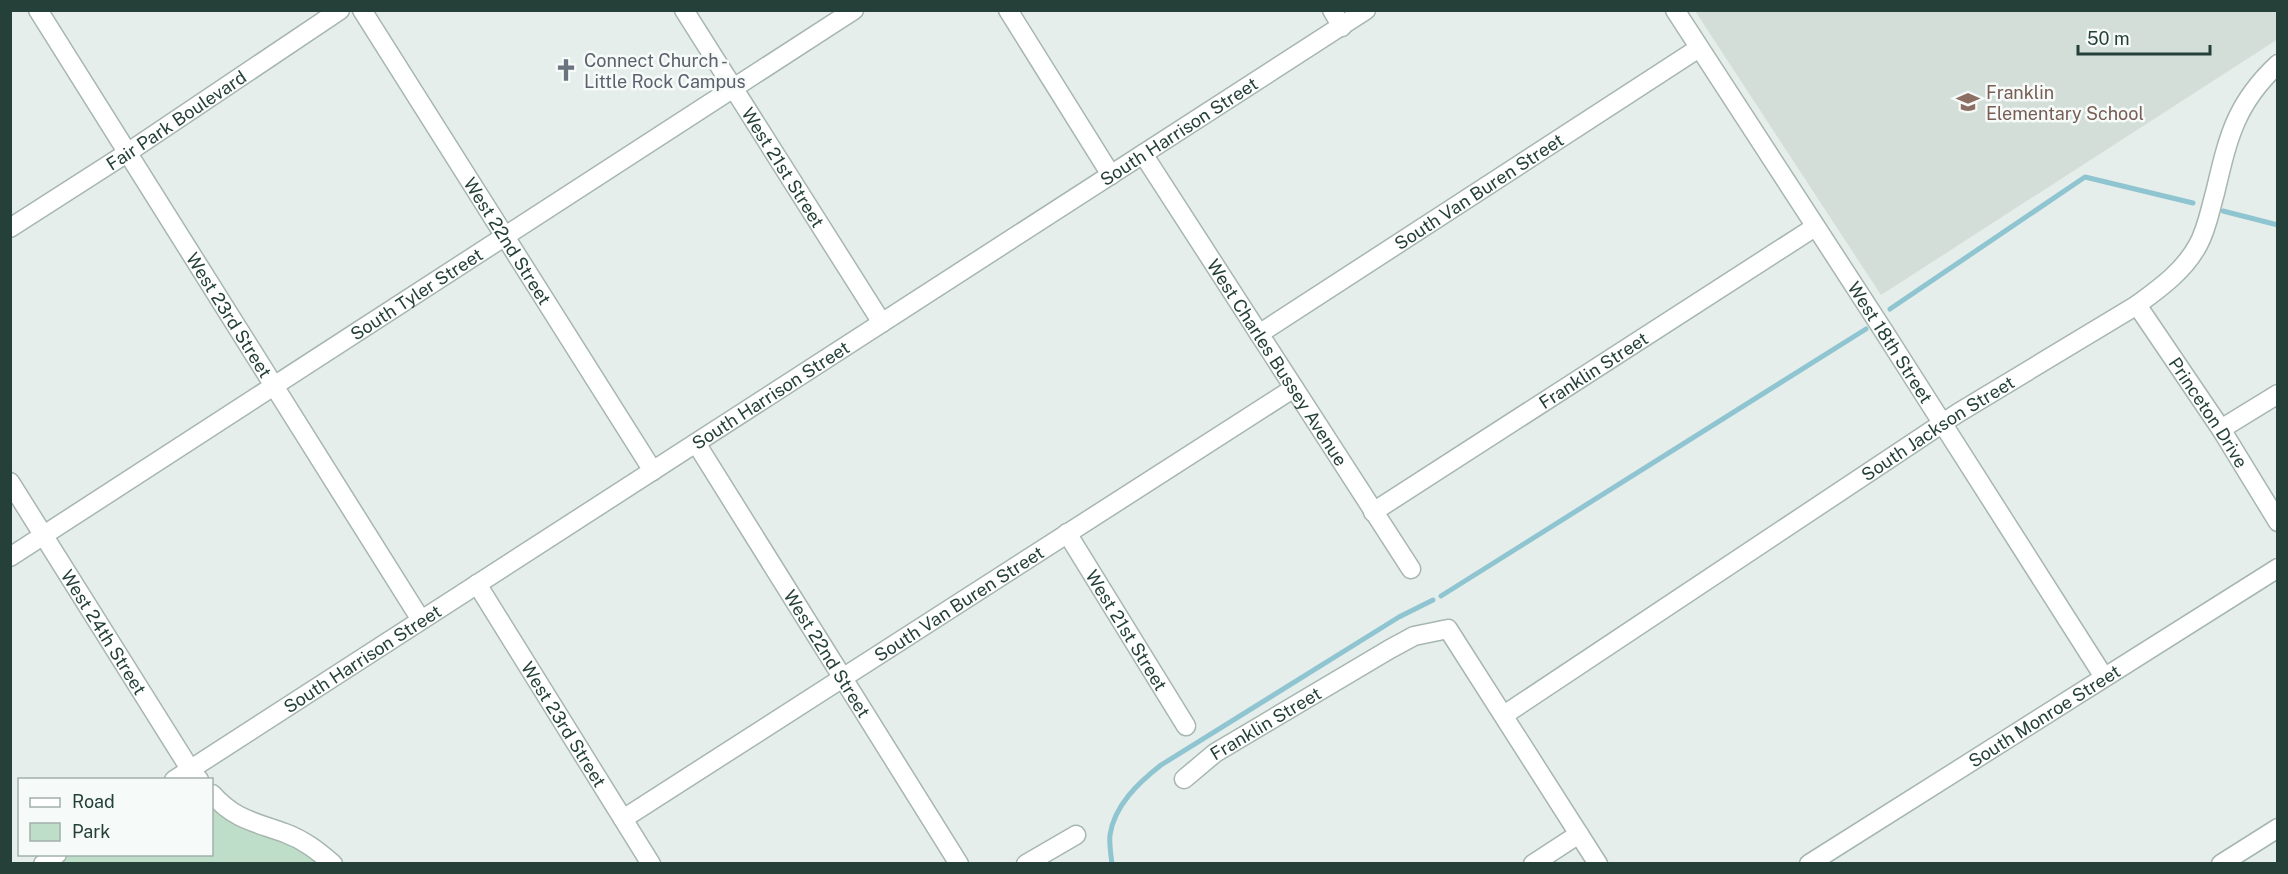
<svg xmlns="http://www.w3.org/2000/svg" width="2288" height="874" font-family="'Public Sans',sans-serif">
	<style>
		.built { fill: #d3ded9 }
		.green { fill: #bfdec9 }
		.lines { fill: none; stroke-linecap: round; stroke-linejoin: round }
		.stream { stroke: #8fc4d1; stroke-width: 5 }
		.minor-casing { stroke: #a7b6b1; stroke-width: 21 }
		.minor { stroke: #fff; stroke-width: 18 }
		.labels { text-anchor: middle; dominant-baseline: central; stroke-width: 5; stroke-linejoin: round; paint-order: stroke }
		.worship-label { font-size: 18px; fill: #5b616d; stroke: #f6faf8; text-anchor: start }
		.education-label { font-size: 18px; fill: #785e54; stroke: #f6faf8; text-anchor: start }
		.street-label { font-size: 18px; fill: #244039; stroke: #f6faf8 }
	</style>
	<rect width="100%" height="100%" fill="#e5eeea"/>
	<path class="built" d="M1695 11H2277L2278 39 1881 295Z"/>
	<path class="green" d="M212 794 333 864H43L57 855 212 854Z"/>
	<g class="lines">
		<path class="stream" d="M2223 211 2278 225
			M1890 309 2085 177 2193 203
			M1441 596 1866 329
			M1112 864C1111 855 1109 844 1110 835 1114 806 1138 783 1161 765L1399 617 1433 600"/>
		<g class="minor-casing">
			<g id="minor">
				<path id="s1" d="M38 10 421 620"/>
				<path id="s2" d="M362 10 653 471"/>
				<path id="s3" d="M684 10 882 323"/>
				<path d="M1008 10 1111 175"/>
				<path d="M1332 10 1342 27"/>
				<path id="s4" d="M1675 10 1883 330 2104 677"/>
				<path id="s5" d="M1143 154 1411 569"/>
				<path id="s6" d="M10 228 127 153 340 10"/>
				<path id="s7" d="M2137 305 2221 429 2278 522"/>
				<path id="s8" d="M1259 334 1699 48"/>
				<path d="M2221 429 2278 394"/>
				<path id="s9" d="M696 443 959 864"/>
				<path id="s10" d="M10 482 190 769 199 780"/>
				<path id="s11" d="M1373 512 1815 227"/>
				<path id="s12" d="M1067 533 1186 726"/>
				<path id="s13" d="M10 557 854 10"/>
				<path id="s14" d="M477 584 651 864"/>
				<path id="s15" d="M1504 715 1958 413 2137 305C2160 288 2184 271 2198 245 2207 229 2210 210 2215 193 2228 138 2235 104 2278 64"/>
				<path id="s16" d="M1184 779 1215 753 1390 649 1414 636 1448 629 1598 864"/>
				<path id="s17" d="M174 780 1366 10"/>
				<path d="M212 794C235 820 255 822 285 833 304 840 318 851 333 864"/>
				<path id="s18" d="M623 819 1294 388"/>
				<path d="M43 864 57 854"/>
				<path d="M1026 864 1076 835"/>
				<path d="M1533 864 1579 834"/>
				<path id="s19" d="M1809 864 2278 568"/>
				<path d="M2221 864 2278 828"/>
			</g>
		</g>
		<use href="#minor" class="minor"/>
	</g>
	<defs>
		<g id="church-bare" transform="scale(1.8)"><path d="M-1.2-6h2.4v3.5h3.3v2.4h-3.3V6h-2.4V-.1h-3.3v-2.4h3.3Z" fill="#6b7280" stroke="#f6faf8" stroke-width="2.5" paint-order="stroke"/></g>
		<g id="school-bare" transform="scale(1.8)"><path d="M0-5L7-2L0 1L-7-2ZM-4 1L0 2.5L4 1V4Q0 6-4 4Z" fill="#8d6e63" stroke="#f6faf8" stroke-width="2.5" paint-order="stroke"/></g>
	</defs>
	<g fill-rule="evenodd">
		<use href="#church-bare" x="566" y="70"/>
		<use href="#school-bare" x="1968" y="102"/>
	</g>
	<g class="labels">
		<g class="worship-label">
			<text x="584" y="60">Connect Church -<tspan x="584" dy="21">Little Rock Campus</tspan></text>
		</g>
		<g class="education-label">
			<text x="1986" y="92">Franklin<tspan x="1986" dy="21">Elementary School</tspan></text>
		</g>
		<g class="street-label">
			<text stroke="none"><textPath href="#s6" startOffset="198">Fair Park Boulevard</textPath></text>
			<text stroke="none"><textPath href="#s17" startOffset="1196">South Harrison Street</textPath></text>
			<text stroke="none"><textPath href="#s3" startOffset="186">West 21st Street</textPath></text>
			<text stroke="none"><textPath href="#s8" startOffset="262">South Van Buren Street</textPath></text>
			<text stroke="none"><textPath href="#s2" startOffset="273">West 22nd Street</textPath></text>
			<text stroke="none"><textPath href="#s13" startOffset="484">South Tyler Street</textPath></text>
			<text stroke="none"><textPath href="#s1" startOffset="360">West 23rd Street</textPath></text>
			<text stroke="none"><textPath href="#s4" startOffset="396">West 18th Street</textPath></text>
			<text stroke="none"><textPath href="#s5" startOffset="248">West Charles Bussey Avenue</textPath></text>
			<text stroke="none"><textPath href="#s11" startOffset="262">Franklin Street</textPath></text>
			<text stroke="none"><textPath href="#s17" startOffset="710">South Harrison Street</textPath></text>
			<text stroke="none"><textPath href="#s7" startOffset="129">Princeton Drive</textPath></text>
			<text stroke="none"><textPath href="#s15" startOffset="520">South Jackson Street</textPath></text>
			<text stroke="none"><textPath href="#s18" startOffset="399">South Van Buren Street</textPath></text>
			<text stroke="none"><textPath href="#s12" startOffset="114">West 21st Street</textPath></text>
			<text stroke="none"><textPath href="#s10" startOffset="177">West 24th Street</textPath></text>
			<text stroke="none"><textPath href="#s9" startOffset="248">West 22nd Street</textPath></text>
			<text stroke="none"><textPath href="#s17" startOffset="224">South Harrison Street</textPath></text>
			<text stroke="none"><textPath href="#s19" startOffset="278">South Monroe Street</textPath></text>
			<text stroke="none"><textPath href="#s14" startOffset="165">West 23rd Street</textPath></text>
			<text stroke="none"><textPath href="#s16" startOffset="99">Franklin Street</textPath></text>
		</g>
	</g>
	<rect width="2288" height="874" fill="none" stroke="#244039" stroke-width="24"/>
	<rect x="18" y="778" width="195" height="78" fill="#f6faf8" stroke="#a2b0ac" stroke-width="1.5"/>
	<rect x="30" y="798" width="30" height="9" fill="#ffffff" stroke="#a2b0ac" stroke-width="1.5"/>
	<text x="72" y="808" font-size="18" fill="#244039">Road</text>
	<rect x="30" y="823" width="30" height="18" fill="#bfdec9" stroke="#a2b0ac" stroke-width="1.5"/>
	<text x="72" y="838" font-size="18" fill="#244039">Park</text>
	<path d="M2078 45v9h132v-9" fill="none" stroke="#244039" stroke-width="3"/>
	<text x="2087" y="45" font-size="18" fill="#244039" stroke="#f6faf8" stroke-width="4.5" paint-order="stroke">50 m</text>
</svg>
